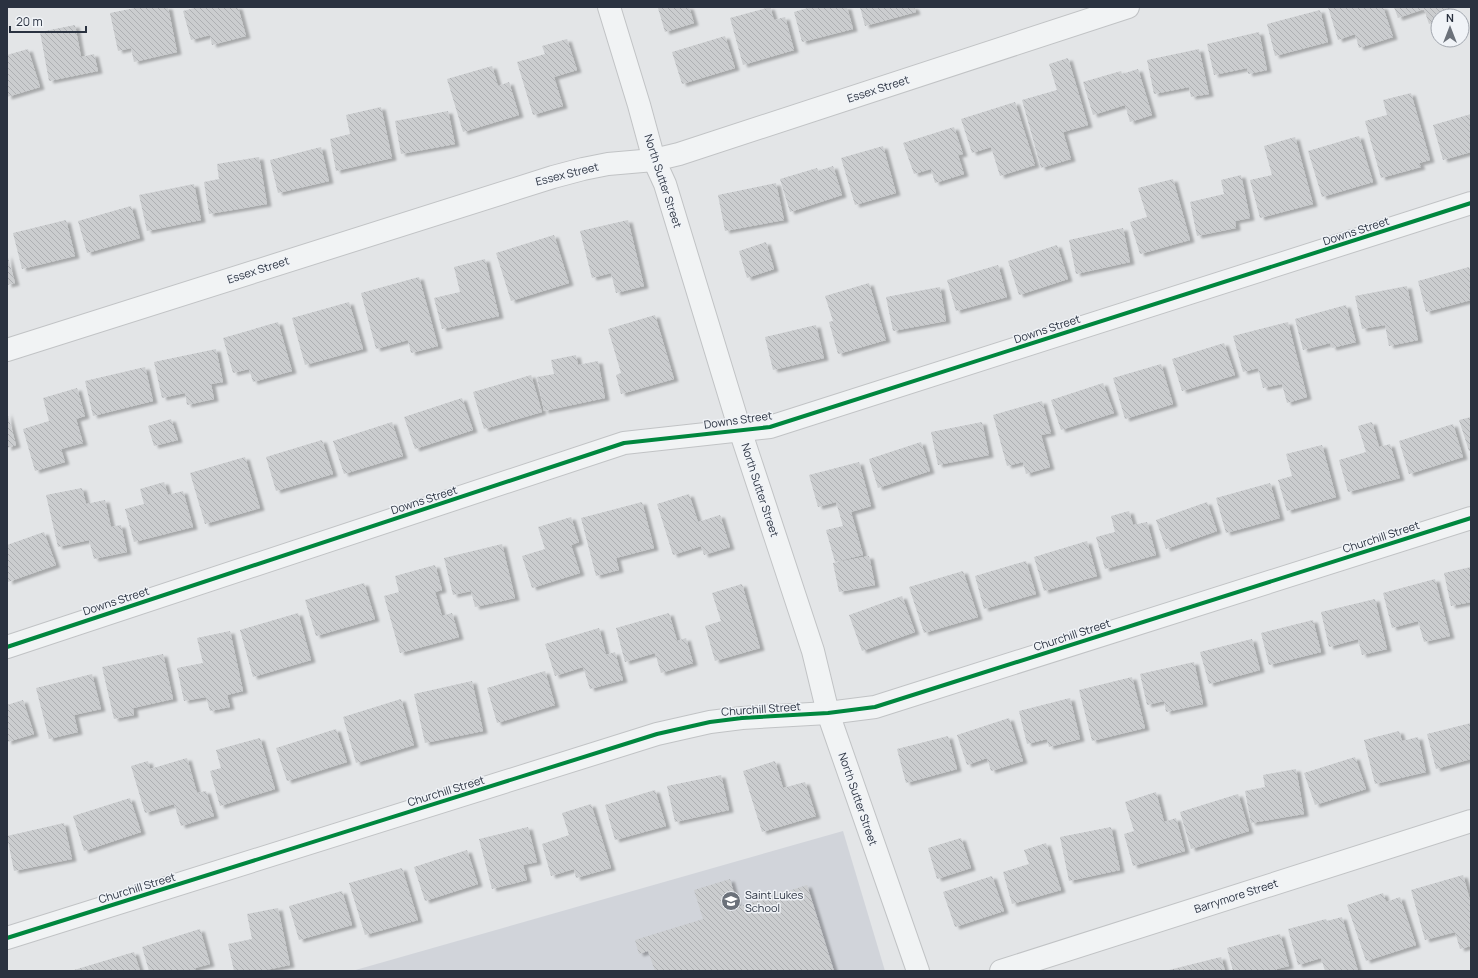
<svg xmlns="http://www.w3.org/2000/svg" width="1478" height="978" font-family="Manrope,sans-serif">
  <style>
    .built { fill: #d1d4da }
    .building { fill: url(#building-back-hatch); filter: url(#shadow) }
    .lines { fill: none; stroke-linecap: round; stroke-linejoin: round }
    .minor-casing { stroke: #c1c3c5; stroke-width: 24 }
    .minor { stroke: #f1f3f4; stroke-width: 22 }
    .cycleway-casing { stroke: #f0f3f7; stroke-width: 6 }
    .cycleway { stroke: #00873e; stroke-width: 4 }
    .labels { text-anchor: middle; stroke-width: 3; stroke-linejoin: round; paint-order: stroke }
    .street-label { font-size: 11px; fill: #2a3240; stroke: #f0f3f7 }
    .poi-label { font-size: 11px; fill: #2a3240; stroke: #f0f3f7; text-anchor: start }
  </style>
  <defs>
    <pattern id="building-back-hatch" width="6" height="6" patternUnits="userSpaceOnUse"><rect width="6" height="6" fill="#cbcdcf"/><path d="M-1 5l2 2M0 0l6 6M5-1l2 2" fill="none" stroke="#aeb0b3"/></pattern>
    <filter id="shadow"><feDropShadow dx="4.5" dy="2.5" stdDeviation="1" flood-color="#0004"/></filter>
  </defs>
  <rect width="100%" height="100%" fill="#e3e5e7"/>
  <polygon class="built" points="843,831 885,971 352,971"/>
  <g class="building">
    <polygon points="140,7 168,7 177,52 134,62 131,48 118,51 110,13"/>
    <polygon points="198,7 238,7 246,36 212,45 210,35 191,40 183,11"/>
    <polygon points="660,7 689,7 694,23 665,32 658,8"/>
    <polygon points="770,7 774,20 785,17 794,50 743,65 730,18"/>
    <polygon points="811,7 847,7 853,29 802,42 794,12"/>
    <polygon points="860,7 914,7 916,12 865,26"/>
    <polygon points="1328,7 1383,7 1393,37 1359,48 1355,34 1338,40"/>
    <polygon points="1394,7 1450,7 1453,16 1438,16 1438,21 1429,24 1424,9 1398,18"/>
    <polygon points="1320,10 1328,42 1275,56 1267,24"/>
    <polygon points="75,25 81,57 94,54 98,71 49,81 40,32"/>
    <polygon points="1259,32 1267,70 1248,74 1247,68 1214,75 1207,44"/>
    <polygon points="725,36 735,68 682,84 672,52"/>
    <polygon points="567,39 577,70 554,77 563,106 533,115 517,62 545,54 542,46"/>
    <polygon points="28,49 40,87 7,97 7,55"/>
    <polygon points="1199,49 1209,94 1191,97 1189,87 1154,94 1147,60"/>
    <polygon points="1068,58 1088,125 1063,132 1071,159 1041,168 1022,100 1057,90 1049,64"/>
    <polygon points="492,66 498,86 509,82 519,115 463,132 447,79"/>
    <polygon points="1138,69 1152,115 1130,122 1125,105 1093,115 1083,82 1121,71 1122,74"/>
    <polygon points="1411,93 1430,160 1419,163 1421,167 1381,178 1365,121 1387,115 1383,100"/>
    <polygon points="1015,102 1035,165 1000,176 991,147 972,153 961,119"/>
    <polygon points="381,107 392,158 336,171 330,139 350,134 346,115"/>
    <polygon points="448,111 455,144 401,154 395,121"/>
    <polygon points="1471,114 1471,152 1443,160 1433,125"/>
    <polygon points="954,127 963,154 958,155 964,174 935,183 931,169 914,174 903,143"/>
    <polygon points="1359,136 1373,182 1322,197 1308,151"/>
    <polygon points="1295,137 1313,204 1260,218 1250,180 1272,175 1264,146"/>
    <polygon points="883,146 896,193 855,205 841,158"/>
    <polygon points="321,147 329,181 278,193 270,160"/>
    <polygon points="259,157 267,204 209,214 204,182 219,179 217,164"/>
    <polygon points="833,166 842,195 790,212 780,179 817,168 818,171"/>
    <polygon points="1241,175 1250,218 1235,221 1236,228 1197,236 1190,202 1224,194 1221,180"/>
    <polygon points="1173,179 1190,240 1140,254 1130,222 1147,217 1138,188"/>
    <polygon points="776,183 784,220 725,231 718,195"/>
    <polygon points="194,184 201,220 147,231 139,195"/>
    <polygon points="131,206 140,238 87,253 78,221"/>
    <polygon points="66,220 75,256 22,269 13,233"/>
    <polygon points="628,220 644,286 616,293 611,273 592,278 580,231"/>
    <polygon points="1123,228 1130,262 1076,274 1069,240"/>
    <polygon points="554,235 569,283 511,301 496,253"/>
    <polygon points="766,242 774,269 747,278 739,251"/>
    <polygon points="1057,245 1068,279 1019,295 1008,261"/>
    <polygon points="7,254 15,283 7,285"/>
    <polygon points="485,259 499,316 442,329 434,298 460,292 454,267"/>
    <polygon points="998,265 1007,297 956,311 947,280"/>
    <polygon points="1469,267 1471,274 1471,300 1426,312 1418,281"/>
    <polygon points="419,277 438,346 411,353 408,340 376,349 361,293"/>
    <polygon points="869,283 886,340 838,354 829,322 833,321 825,296"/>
    <polygon points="1407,286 1418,340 1389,346 1385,325 1362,329 1355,296"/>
    <polygon points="940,287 946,321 893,331 886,297"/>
    <polygon points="349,302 363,349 305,365 292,318"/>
    <polygon points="1346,305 1356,342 1332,348 1330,343 1303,350 1295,319"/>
    <polygon points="655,315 674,379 621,394 616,375 621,373 608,329"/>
    <polygon points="278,322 292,371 253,382 249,369 233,373 223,338"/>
    <polygon points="1288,322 1307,397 1287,403 1282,384 1263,388 1258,368 1243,372 1233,336"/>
    <polygon points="816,325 824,358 773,370 765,337"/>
    <polygon points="1224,343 1235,375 1182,391 1172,359"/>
    <polygon points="216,349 223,382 211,384 214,399 187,405 185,393 162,398 154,362"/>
    <polygon points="576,355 578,365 598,361 605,398 544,411 537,377 554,374 551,360"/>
    <polygon points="1161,364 1173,404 1125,419 1113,378"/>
    <polygon points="145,367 153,401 93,416 85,381"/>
    <polygon points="531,375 542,412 484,429 473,392"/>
    <polygon points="1103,383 1114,413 1061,430 1051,400"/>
    <polygon points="77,388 85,416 76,419 83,443 61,449 65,462 35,471 23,429 49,421 43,398"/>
    <polygon points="462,398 473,430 415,449 404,417"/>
    <polygon points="1042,401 1051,433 1041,435 1050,467 1026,474 1023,462 1007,466 993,415"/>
    <polygon points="7,412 16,445 7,448"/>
    <polygon points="1471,417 1471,451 1469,451 1459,420"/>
    <polygon points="171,419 178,440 154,446 148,426"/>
    <polygon points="392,422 403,456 344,474 333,441"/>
    <polygon points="982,422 989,455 938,465 931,432"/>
    <polygon points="1372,422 1379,447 1390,444 1400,478 1348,492 1339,460 1366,452 1358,426"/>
    <polygon points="1453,424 1463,457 1409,474 1399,441"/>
    <polygon points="322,440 333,474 276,491 266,457"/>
    <polygon points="921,442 930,471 878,488 869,459"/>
    <polygon points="1322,445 1336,497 1287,511 1278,480 1292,476 1286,454"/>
    <polygon points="245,457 260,508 205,524 190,473"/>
    <polygon points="859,462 871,506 851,512 863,555 835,562 826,530 843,526 836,502 818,507 809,475"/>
    <polygon points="164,482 168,495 183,491 193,527 134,542 125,509 144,504 140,489"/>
    <polygon points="1270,483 1280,518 1226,533 1216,498"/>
    <polygon points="82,488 86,504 105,500 111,527 121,525 127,552 94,559 89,540 58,547 46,495"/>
    <polygon points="689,494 698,522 720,515 730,547 704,555 701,546 673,555 657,504"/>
    <polygon points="642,502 654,548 616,558 619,570 596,576 581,518"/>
    <polygon points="1207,502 1217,531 1166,549 1156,520"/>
    <polygon points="1129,511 1133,525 1147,522 1156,555 1105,569 1096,537 1115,532 1111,516"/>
    <polygon points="571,517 579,542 571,545 580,573 532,588 522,556 545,549 538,527"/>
    <polygon points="44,532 56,565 8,582 7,545"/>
    <polygon points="1087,541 1097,576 1044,591 1034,557"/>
    <polygon points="502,544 515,598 475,607 471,591 453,595 444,558"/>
    <polygon points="869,556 875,585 839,592 833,563"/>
    <polygon points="1026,561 1036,594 984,609 975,576"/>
    <polygon points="435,565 442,590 435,592 442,616 452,613 459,637 400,653 384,596 399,592 395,576"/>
    <polygon points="1471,567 1471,602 1451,606 1444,573"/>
    <polygon points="963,571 978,617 924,633 909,587"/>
    <polygon points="1435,579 1450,636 1424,642 1418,621 1392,628 1383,593"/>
    <polygon points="364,583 375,619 316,636 305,600"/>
    <polygon points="742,584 760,648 715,661 705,626 721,621 712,593"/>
    <polygon points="902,596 915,632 862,651 849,615"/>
    <polygon points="1375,599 1387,649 1362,655 1358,639 1329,647 1321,612"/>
    <polygon points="298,613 311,660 253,677 240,630"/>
    <polygon points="669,613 677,641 686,638 693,663 661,673 655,653 625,662 616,628"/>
    <polygon points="1313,620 1321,652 1269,665 1261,633"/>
    <polygon points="599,628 606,655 615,652 623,680 590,689 583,667 555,676 545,644"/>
    <polygon points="230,631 243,691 227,695 230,707 210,711 206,697 184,701 177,668 203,663 197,638"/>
    <polygon points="1252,639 1260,670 1209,684 1200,652"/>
    <polygon points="163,654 173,699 133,708 134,715 114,719 102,667"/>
    <polygon points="1194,662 1203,704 1166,712 1164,701 1147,705 1140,674"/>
    <polygon points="545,671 555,705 497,723 487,688"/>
    <polygon points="92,674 101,709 74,715 78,732 49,739 36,688"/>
    <polygon points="1132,677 1145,728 1092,741 1079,690"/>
    <polygon points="472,681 483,731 425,743 414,694"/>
    <polygon points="1070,698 1080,739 1049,747 1047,739 1027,744 1019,711"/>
    <polygon points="401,699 414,745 356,763 343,717"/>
    <polygon points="23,700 34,734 7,742 7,705"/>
    <polygon points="1009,718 1023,761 991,771 987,758 967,765 957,735"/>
    <polygon points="1471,723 1471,759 1436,769 1427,734"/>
    <polygon points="336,729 347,762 287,781 276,748"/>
    <polygon points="1399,731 1402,741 1418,737 1426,772 1375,784 1364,740"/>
    <polygon points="948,736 957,769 906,783 897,749"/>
    <polygon points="260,738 275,789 220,806 210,771 221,768 216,750"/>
    <polygon points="1355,757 1366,789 1315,805 1304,773"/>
    <polygon points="187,758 197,793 206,791 214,816 181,826 174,804 145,813 131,766 148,761 150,769"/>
    <polygon points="775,761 783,788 805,782 816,816 762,832 743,771"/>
    <polygon points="1296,769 1304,814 1251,823 1245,791 1265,787 1263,775"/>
    <polygon points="721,775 729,810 675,822 667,786"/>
    <polygon points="655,790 666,826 615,840 605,805"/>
    <polygon points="1156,792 1164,822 1176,818 1185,851 1133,866 1124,834 1134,831 1125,802"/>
    <polygon points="1238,794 1249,831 1191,849 1180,812"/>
    <polygon points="130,798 141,832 84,851 73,816"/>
    <polygon points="591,804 611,868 576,878 574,869 551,876 542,844 569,835 562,813"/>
    <polygon points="64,823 72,859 14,871 7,836"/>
    <polygon points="528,827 537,862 523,865 527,880 492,889 479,839"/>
    <polygon points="1111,827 1120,870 1069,881 1060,837"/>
    <polygon points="961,838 971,868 937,879 928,848"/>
    <polygon points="1046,843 1061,890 1012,904 1003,872 1029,864 1024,850"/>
    <polygon points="467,850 478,884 425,901 414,867"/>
    <polygon points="402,868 418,920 365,935 349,883"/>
    <polygon points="1463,875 1471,904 1471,946 1460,949 1455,932 1425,940 1411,890"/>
    <polygon points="992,876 1004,911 955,927 943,892"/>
    <polygon points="730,879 738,907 807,885 834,971 655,971 648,951 639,954 635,940 703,919 694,890"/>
    <polygon points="342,891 352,925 299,940 289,906"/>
    <polygon points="1383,893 1386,902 1400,897 1416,945 1366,961 1347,905"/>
    <polygon points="278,908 290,965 261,971 234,971 228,944 252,939 247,914"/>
    <polygon points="1342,917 1358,971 1325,971 1321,958 1298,965 1288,929 1326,919 1327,921"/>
    <polygon points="200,929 210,964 195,968 196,971 149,971 142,947"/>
    <polygon points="1280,934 1289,966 1277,969 1277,971 1233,971 1227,948"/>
    <polygon points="134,952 140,971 74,971 74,970"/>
    <polygon points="1221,957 1225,971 1169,971 1169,970"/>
  </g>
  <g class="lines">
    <g class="minor-casing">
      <g id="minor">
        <polyline points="609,7 639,105 654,160 665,184 740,430 813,651 828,713 918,971"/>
        <polyline points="7,350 553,177 583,169 608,164 654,160 679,154 1128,7"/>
        <polyline points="7,647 624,443 770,427 1471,203"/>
        <polyline points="7,938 657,734 710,722 742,718 828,713 875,707 1471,518"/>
        <polyline points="1001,971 1471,821"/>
      </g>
    </g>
    <use href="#minor" class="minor"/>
    <g class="cycleway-casing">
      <g id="cycleway">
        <polyline points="7,647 624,443 770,427 1471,203"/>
        <polyline points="7,938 657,734 710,722 742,718 828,713 875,707 1471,518"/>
      </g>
    </g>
    <use href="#cycleway" class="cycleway"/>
  </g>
  <defs>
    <g id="school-disc" transform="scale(1)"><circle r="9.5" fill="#6b717a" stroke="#f0f3f7"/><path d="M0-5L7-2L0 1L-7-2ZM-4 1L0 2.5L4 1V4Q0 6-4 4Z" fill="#fff"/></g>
  </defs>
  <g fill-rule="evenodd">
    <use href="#school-disc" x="731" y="901"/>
  </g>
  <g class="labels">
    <g class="street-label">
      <text transform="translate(878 89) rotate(-18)" y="4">Essex Street</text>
      <text transform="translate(567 174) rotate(-14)" y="4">Essex Street</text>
      <text transform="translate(663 181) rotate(72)" y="4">North Sutter Street</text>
      <text transform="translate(1356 231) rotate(-18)" y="4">Downs Street</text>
      <text transform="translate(258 270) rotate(-18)" y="4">Essex Street</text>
      <text transform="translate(1047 329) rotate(-18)" y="4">Downs Street</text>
      <text transform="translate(738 420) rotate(-8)" y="4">Downs Street</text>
      <text transform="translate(760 490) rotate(72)" y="4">North Sutter Street</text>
      <text transform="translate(424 500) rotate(-18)" y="4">Downs Street</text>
      <text transform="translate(1381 537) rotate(-18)" y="4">Churchill Street</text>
      <text transform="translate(116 601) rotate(-18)" y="4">Downs Street</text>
      <text transform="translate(1072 635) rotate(-18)" y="4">Churchill Street</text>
      <text transform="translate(761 709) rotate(-4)" y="4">Churchill Street</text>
      <text transform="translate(446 791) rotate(-17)" y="4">Churchill Street</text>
      <text transform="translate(858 799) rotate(71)" y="4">North Sutter Street</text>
      <text transform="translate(137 888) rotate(-17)" y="4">Churchill Street</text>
      <text transform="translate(1236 896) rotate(-18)" y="4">Barrymore Street</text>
    </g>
    <g class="poi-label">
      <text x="745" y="899">Saint Lukes<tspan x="745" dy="13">School</tspan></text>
    </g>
  </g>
  <rect width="1478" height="978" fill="none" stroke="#2a3240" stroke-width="16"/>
  <g transform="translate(1450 28)"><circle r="19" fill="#f0f3f7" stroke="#a1a6ae"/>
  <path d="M0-3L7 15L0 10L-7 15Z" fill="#6b717a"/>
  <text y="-6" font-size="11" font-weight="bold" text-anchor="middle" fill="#2a3240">N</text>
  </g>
  <path d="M10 26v6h76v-6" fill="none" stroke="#2a3240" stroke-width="2"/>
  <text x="16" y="26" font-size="12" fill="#2a3240" stroke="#f0f3f7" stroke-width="3" paint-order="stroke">20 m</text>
</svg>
